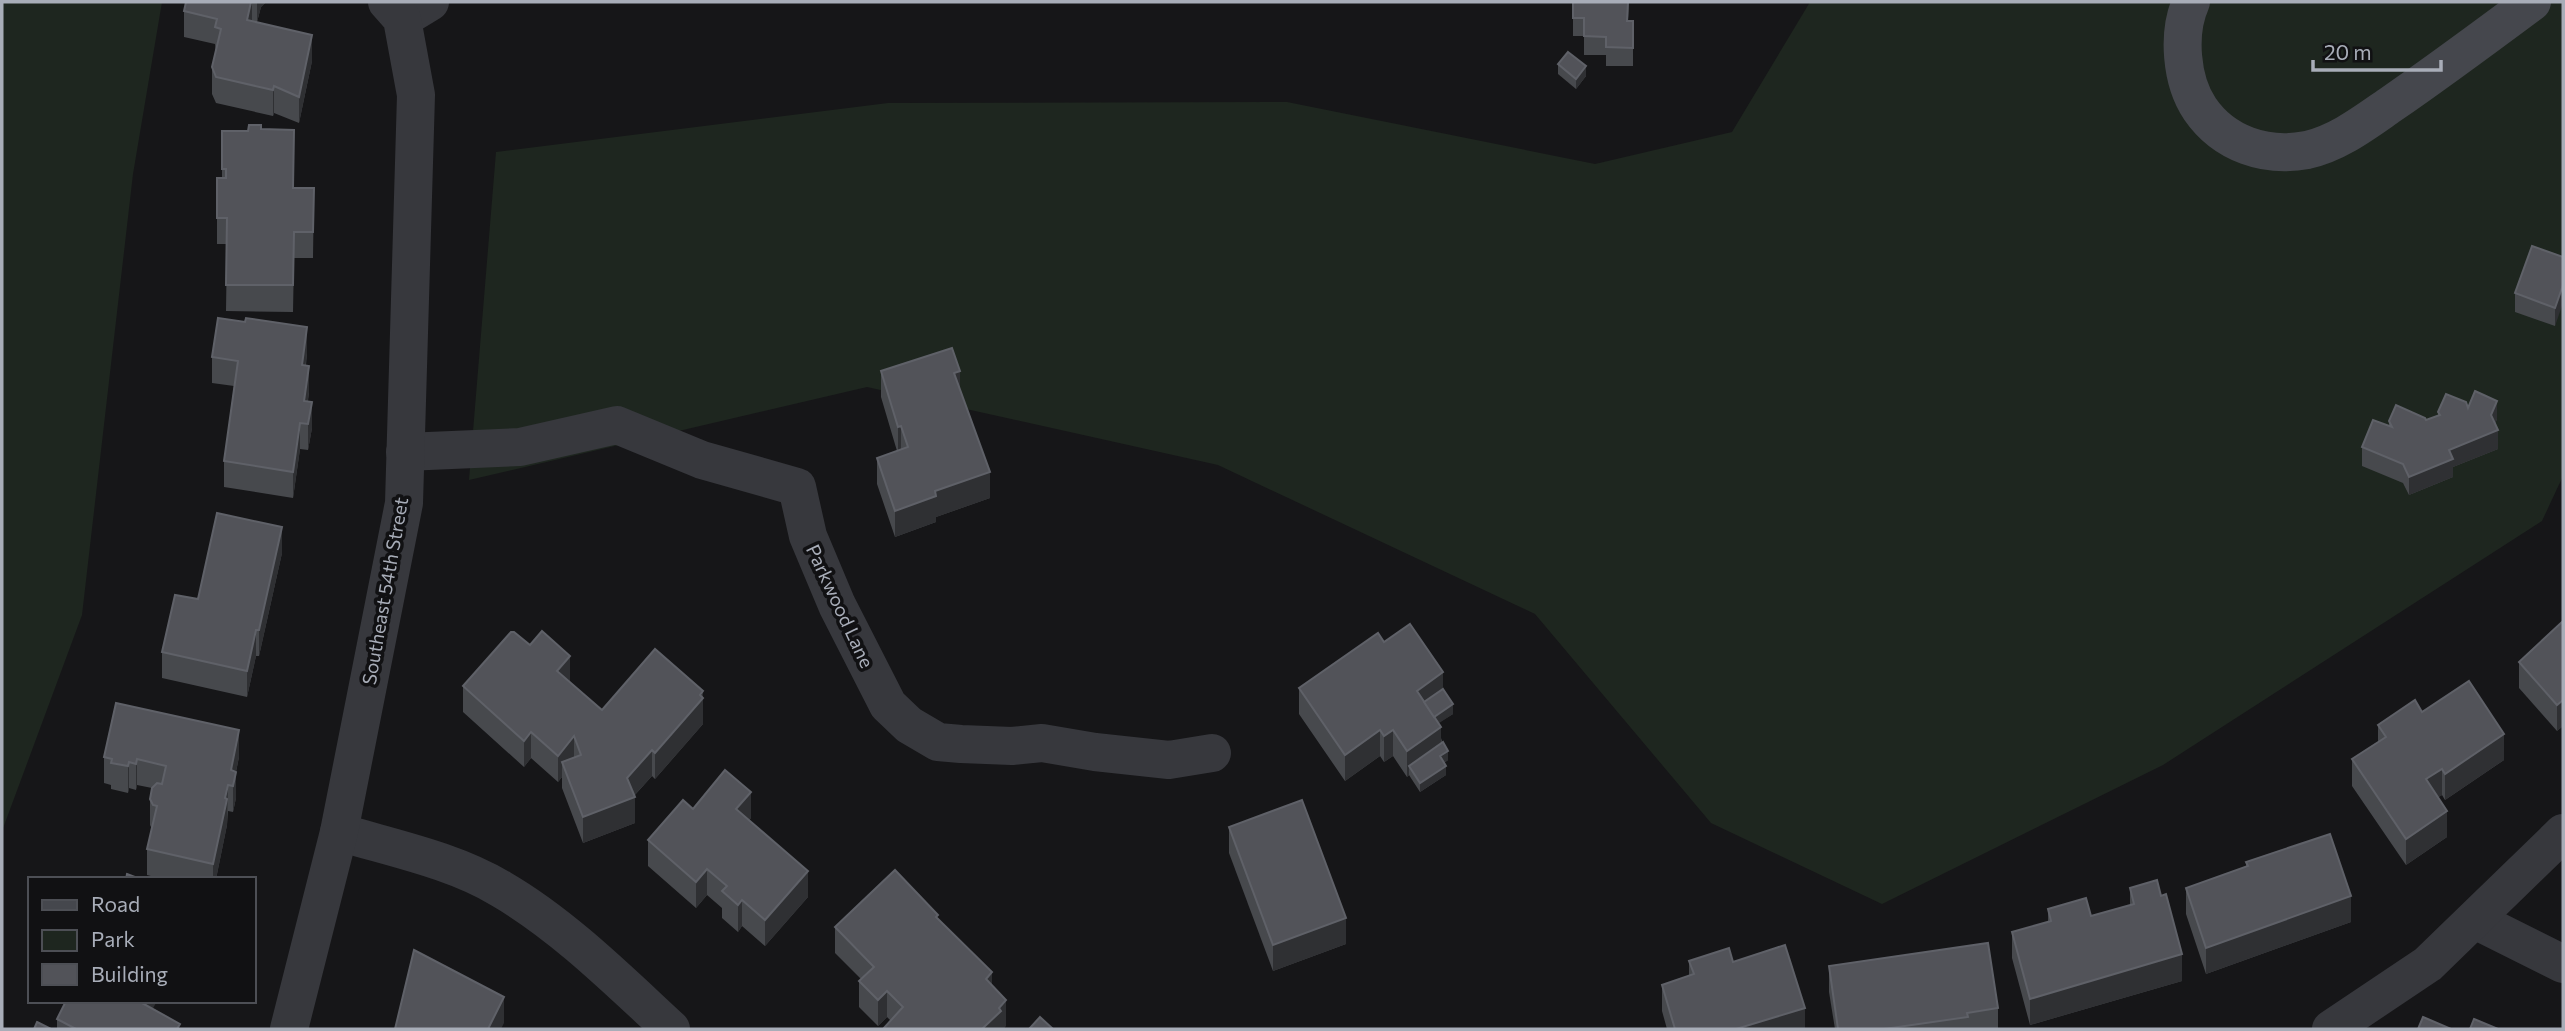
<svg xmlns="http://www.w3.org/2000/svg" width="2565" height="1031" font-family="Commissioner,sans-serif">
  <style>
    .green { fill: #1e261f }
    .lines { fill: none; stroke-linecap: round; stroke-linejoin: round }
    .street { stroke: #37383d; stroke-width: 38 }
    .secondary { stroke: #45474d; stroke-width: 38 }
    .wall { fill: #47494d }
    .shaded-wall { fill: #2f3033 }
    .building { fill: #525359; stroke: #5f6168; stroke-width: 2 }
    .labels { text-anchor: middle; stroke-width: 7; stroke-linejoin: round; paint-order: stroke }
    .street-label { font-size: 19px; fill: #a8adb8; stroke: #111113 }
  </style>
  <rect width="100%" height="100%" fill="#161618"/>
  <g class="green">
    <polygon points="2,2 162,2 133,174 82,615 2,831"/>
    <polygon points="1810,2 2563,2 2563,476 2542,521 2163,765 1882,904 1711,823 1535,614 1218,465 867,387 469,480 496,152 888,103 1287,102 1595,164 1732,132"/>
  </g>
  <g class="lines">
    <g class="street">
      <polyline points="402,19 430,2"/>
      <polyline points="405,452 520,447 617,425 702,460 797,487 808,536 837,605 888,705 909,725 938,742 961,744 1012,746 1042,743 1095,752 1169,760 1212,753"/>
      <path d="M339,832C392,848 453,860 501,889C563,925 619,981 671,1029"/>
      <polyline points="2475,920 2563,964"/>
      <polyline points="289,1029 339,832 404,503 416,95 402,19 387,2"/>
      <polyline points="2331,1029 2428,964 2563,833"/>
    </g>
    <path class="secondary" d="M2191,2C2177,33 2181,81 2200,109C2224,144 2266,158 2307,150C2338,143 2364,123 2390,105C2438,72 2485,37 2532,2"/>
  </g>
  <g class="wall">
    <polygon points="186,2 266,2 261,7 257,22 312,61 299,123 274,113 273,116 216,103 212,94 212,67 216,53 215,44 184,37 184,11"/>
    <polygon points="1573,2 1629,2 1628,21 1633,21 1633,66 1606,66 1606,55 1584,55 1584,36 1573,36"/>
    <polygon points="1558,64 1586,76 1576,89 1558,74"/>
    <polygon points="261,129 293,188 314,188 313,258 294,258 293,312 226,311 227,244 217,244 217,178 222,178 222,131 248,131"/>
    <polygon points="2563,257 2555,326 2515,312 2515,293"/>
    <polygon points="307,353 306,365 309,392 308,401 312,428 308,450 300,449 293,498 224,487 224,461 234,386 212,383 212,357"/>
    <polygon points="881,371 960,389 990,498 936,517 936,522 895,537 877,484 877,458 897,451 881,397"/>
    <polygon points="2468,408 2497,419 2495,424 2498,449 2453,467 2453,477 2409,495 2403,483 2362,466 2362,447 2389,426 2389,421 2426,420 2438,415 2438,412"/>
    <polygon points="282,553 259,656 256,656 247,697 162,678 162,652 198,599"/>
    <polygon points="2563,621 2563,726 2557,731 2519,688 2519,662"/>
    <polygon points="1384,642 1443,690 1453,714 1438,723 1441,738 1448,760 1444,763 1446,775 1420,792 1409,775 1407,777 1393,756 1384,762 1380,756 1345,781 1299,714 1299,688"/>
    <polygon points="570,682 602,710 703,691 703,724 655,779 652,776 634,796 635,823 583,843 562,788 562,777 558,782 531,758 524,767 463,712 463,686"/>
    <polygon points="2422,712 2504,760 2445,800 2442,795 2438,797 2447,837 2406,865 2352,786 2352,759 2378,743 2378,725"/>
    <polygon points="104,757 239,757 236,772 236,798 233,812 228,811 227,825 216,879 162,879 147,875 147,849 152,829 150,825 150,799 152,788 137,785 136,790 129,788 128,793 111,789 111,785 104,783"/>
    <polygon points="693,809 751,818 749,820 808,897 765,946 742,926 738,932 722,918 722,908 707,895 696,908 648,866 648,840"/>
    <polygon points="1229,827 1346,944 1273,971 1229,853"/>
    <polygon points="2246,862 2351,922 2206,974 2186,914 2186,888 2246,867"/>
    <polygon points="2130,888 2182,981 2030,1025 2012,958 2012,932 2048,922 2048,909 2091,916 2130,905"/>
    <polygon points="938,919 992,986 1006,1026 891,1021 887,1017 878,1026 859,1007 859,981 861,979 835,953 835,927"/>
    <polygon points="1689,961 1733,962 1805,1029 1667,1029 1662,1011 1662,985 1689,976"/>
    <polygon points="1829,966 1998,1008 1998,1029 1835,1029 1829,992"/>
    <polygon points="153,1009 180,1029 57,1029 57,1019"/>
  </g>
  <g class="shaded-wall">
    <polygon points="251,2 252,2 252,22 247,20"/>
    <polygon points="257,2 266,2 261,7 257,22"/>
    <polygon points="1628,2 1629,2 1627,39 1627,21"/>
    <polygon points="312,35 312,61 299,123 299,97"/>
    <polygon points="1586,66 1586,76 1576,89 1576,79"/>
    <polygon points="274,86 274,113 273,116 273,90"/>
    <polygon points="2563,285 2563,303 2555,326 2555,308"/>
    <polygon points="307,327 307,353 302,391 302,365"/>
    <polygon points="309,366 309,392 304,423 304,401"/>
    <polygon points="960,371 960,397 954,373"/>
    <polygon points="2497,401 2497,419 2491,433 2498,430 2498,449 2453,467 2453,477 2409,495 2409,477 2449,450 2491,415"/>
    <polygon points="312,402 312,428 308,450 308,424"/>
    <polygon points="300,423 300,449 293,498 293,472"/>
    <polygon points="901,426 901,452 898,453 898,427"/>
    <polygon points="990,472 990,498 936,517 936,522 895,537 895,511 935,491"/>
    <polygon points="282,527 282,553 259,656 259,630"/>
    <polygon points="256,630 256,656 247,697 247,671"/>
    <polygon points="570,656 570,682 557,671"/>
    <polygon points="1443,672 1443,698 1421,714 1417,691"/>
    <polygon points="703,691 703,724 655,779 655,753"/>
    <polygon points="2563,700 2563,726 2557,731 2557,705"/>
    <polygon points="1453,704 1453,714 1430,729 1430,719"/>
    <polygon points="1441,727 1441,742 1442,741 1442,751 1409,766 1409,775 1407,777 1407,751"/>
    <polygon points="239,730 239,757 233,786 231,770"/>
    <polygon points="1380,730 1380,756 1345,781 1345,755"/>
    <polygon points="1393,730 1393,756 1384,762 1384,736"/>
    <polygon points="531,732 531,758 524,767 524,741"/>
    <polygon points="2504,734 2504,760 2445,800 2445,774"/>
    <polygon points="574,736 574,762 562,762 562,777 558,782 558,756"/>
    <polygon points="652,750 652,776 632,798 635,797 635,823 583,843 583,817 627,778"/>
    <polygon points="1448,751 1448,760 1440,766 1440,756"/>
    <polygon points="137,759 137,785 136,790 136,764"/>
    <polygon points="129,762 129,788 128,793 128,766"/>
    <polygon points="1446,766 1446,775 1420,792 1420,783"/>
    <polygon points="2442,769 2442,795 2426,806 2426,779"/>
    <polygon points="236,772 236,798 233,812 233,786"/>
    <polygon points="228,785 227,825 216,879 213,879 213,864"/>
    <polygon points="751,792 751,818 736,835 736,809"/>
    <polygon points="2447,811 2447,837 2406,865 2406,839"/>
    <polygon points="707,869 707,895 696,908 696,882"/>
    <polygon points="808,871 808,897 765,946 765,920"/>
    <polygon points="2351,896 2351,922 2206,974 2206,948"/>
    <polygon points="742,900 742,926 738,932 738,905"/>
    <polygon points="1346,918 1346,944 1273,971 1273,945"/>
    <polygon points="2182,954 2182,981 2030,1025 2030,999"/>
    <polygon points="992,972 992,998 986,979"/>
    <polygon points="887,991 887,1017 878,1026 878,1000"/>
    <polygon points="504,997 504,1023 501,1029 488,1029"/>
    <polygon points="1006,1000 1006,1026 1004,1029 982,1029"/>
    <polygon points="143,1001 157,1001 142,1029 142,1003"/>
    <polygon points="1805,1008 1805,1029 1736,1029"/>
  </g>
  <g class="building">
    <polygon points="186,2 251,2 247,20 312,35 299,97 274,86 273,90 216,77 212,67 221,29 215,27 217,19 184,11"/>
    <polygon points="1573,2 1628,2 1627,21 1633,21 1633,48 1606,47 1606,37 1584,36 1584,18 1573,18"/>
    <polygon points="1568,52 1586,66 1576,79 1558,64"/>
    <polygon points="249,125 261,125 261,129 294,130 293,188 314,188 313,232 294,232 293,285 226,285 227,218 217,218 217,178 226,178 226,169 222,169 222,131 248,131"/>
    <polygon points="2532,246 2563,257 2563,285 2555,308 2515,293"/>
    <polygon points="218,318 245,322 246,318 307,327 302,365 309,366 304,401 312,402 308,424 300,423 293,472 224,461 238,361 212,357"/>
    <polygon points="952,348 960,371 954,373 990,472 935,491 936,496 895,511 877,458 908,447 901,426 898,427 881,371"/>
    <polygon points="2475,391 2497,401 2491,415 2498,430 2449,450 2453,459 2409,477 2403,464 2362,447 2373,420 2392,427 2389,421 2396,405 2425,418 2426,420 2440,415 2438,412 2446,394 2466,402 2468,408"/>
    <polygon points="217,513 282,527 259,630 256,630 247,671 162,652 175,595 198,599"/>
    <polygon points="2563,621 2563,700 2557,705 2519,662"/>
    <polygon points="1410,624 1443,672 1417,691 1441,727 1407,751 1393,730 1384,736 1380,730 1345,755 1299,688 1378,633 1384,642"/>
    <polygon points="542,631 570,656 557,671 602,710 655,649 703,691 700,695 703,698 655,753 652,750 627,778 635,797 583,817 562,762 581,755 574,736 558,756 531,732 524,741 463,686 511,632 514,632 530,645"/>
    <polygon points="2469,681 2504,734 2445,774 2442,769 2426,779 2447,811 2406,839 2352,759 2386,737 2378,725 2415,700 2422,712"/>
    <polygon points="1443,689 1453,704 1434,717 1424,702"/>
    <polygon points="116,703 239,730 231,770 236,772 233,786 228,785 225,798 227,799 213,864 147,849 157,806 153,805 150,799 152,788 157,783 162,784 166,766 137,759 136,764 129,762 128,766 111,763 112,759 104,757"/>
    <polygon points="1443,742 1448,751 1440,756 1446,766 1420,783 1409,766"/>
    <polygon points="725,770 751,792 736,809 808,871 765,920 742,900 738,905 722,891 727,886 707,869 696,882 648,840 683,800 693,809"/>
    <polygon points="1302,800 1346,918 1273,945 1229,827"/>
    <polygon points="2330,834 2351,896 2206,948 2186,888 2248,866 2246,862"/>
    <polygon points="895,870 938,915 936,917 992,972 986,979 1006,1000 999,1008 1001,1011 982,1029 883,1029 903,1007 887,991 878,1000 859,981 874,967 835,927"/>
    <polygon points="127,874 140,879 126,879"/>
    <polygon points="2157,880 2161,896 2166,894 2182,954 2030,999 2012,932 2051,921 2048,909 2086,898 2091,916 2134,904 2130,888"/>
    <polygon points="1988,943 1998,1008 1967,1013 1968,1017 1884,1029 1838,1029 1829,966"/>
    <polygon points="1785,945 1805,1008 1736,1029 1675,1029 1662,985 1694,974 1689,961 1729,948 1733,962"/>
    <polygon points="414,950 504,997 488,1029 395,1029"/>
    <polygon points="66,1001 143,1001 142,1003 180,1024 177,1029 76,1029 57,1019"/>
    <polygon points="1040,1017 1053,1029 1029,1029"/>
    <polygon points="2423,1017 2451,1029 2418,1029"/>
    <polygon points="2474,1019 2498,1029 2470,1029"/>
    <polygon points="37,1022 51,1029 34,1029"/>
  </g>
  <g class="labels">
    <g class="street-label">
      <text transform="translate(385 591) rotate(-80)" y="7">Southeast 54th Street</text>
      <text transform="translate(840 606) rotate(65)" y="7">Parkwood Lane</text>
    </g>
  </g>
  <rect width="2565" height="1031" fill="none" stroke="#a8adb8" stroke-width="7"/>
  <rect x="28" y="877" width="228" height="126" fill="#111113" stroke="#4d4f55" stroke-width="2"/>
  <rect x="42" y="900" width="35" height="10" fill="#45474d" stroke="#4d4f55" stroke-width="2"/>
  <text x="91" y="912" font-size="21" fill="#a8adb8">Road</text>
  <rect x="42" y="930" width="35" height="21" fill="#1e261f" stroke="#4d4f55" stroke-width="2"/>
  <text x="91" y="947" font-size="21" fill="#a8adb8">Park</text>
  <rect x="42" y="964" width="35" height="21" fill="#525359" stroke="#4d4f55" stroke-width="2"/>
  <text x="91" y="982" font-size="21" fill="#a8adb8">Building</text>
  <path d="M2313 60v10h128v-10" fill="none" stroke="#a8adb8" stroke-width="3.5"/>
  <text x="2324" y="60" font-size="21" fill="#a8adb8" stroke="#111113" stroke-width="5" paint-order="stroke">20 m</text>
</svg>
